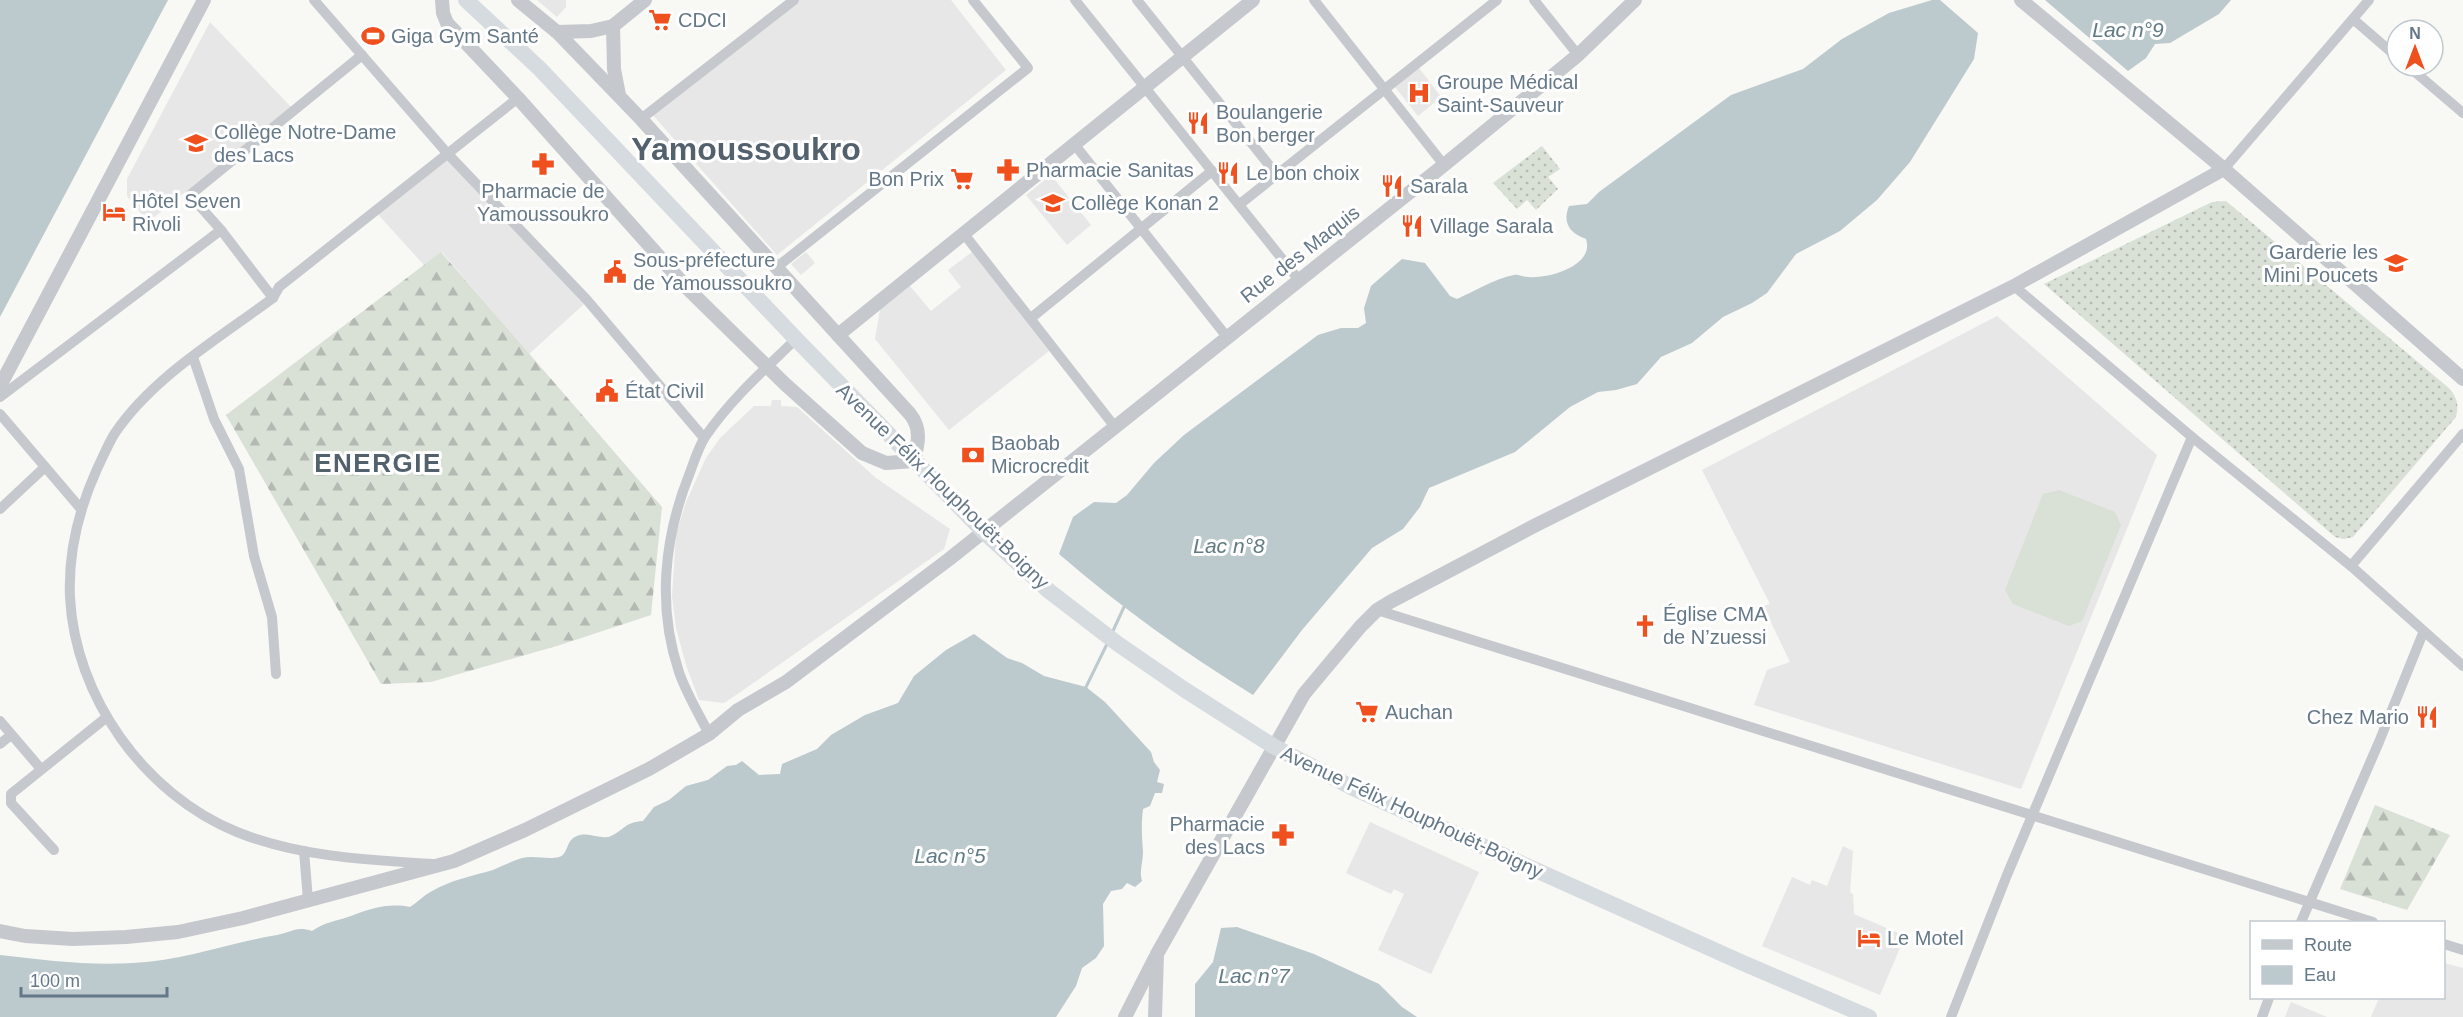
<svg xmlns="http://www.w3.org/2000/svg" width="2463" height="1017" font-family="Arial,sans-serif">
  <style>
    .built { fill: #e6e7e6 }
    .grass { fill: url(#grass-dots) }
    .forest { fill: url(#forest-firs) }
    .pitch { fill: #d9e0d6 }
    .water { fill: #bcc9cd }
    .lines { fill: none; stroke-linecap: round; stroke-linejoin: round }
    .stream { stroke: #bcc9cd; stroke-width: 3 }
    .minor { stroke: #c5c9cd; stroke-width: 10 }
    .tertiary { stroke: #c5c9cd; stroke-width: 14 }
    .trunk { stroke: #d6dbdf; stroke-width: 16 }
    .labels { text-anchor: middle; stroke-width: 6; stroke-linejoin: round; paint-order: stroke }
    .poi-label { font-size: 20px; fill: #657888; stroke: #fff; text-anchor: start }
    .street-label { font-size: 20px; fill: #657888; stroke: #fff }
    .water-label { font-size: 21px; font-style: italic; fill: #617a83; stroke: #fff }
    .district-label { font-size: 26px; font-weight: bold; letter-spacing: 1.5px; fill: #53616d; stroke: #fff }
    .town-label { font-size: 32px; font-weight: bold; fill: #53616d; stroke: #fff }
  </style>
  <defs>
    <pattern id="grass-dots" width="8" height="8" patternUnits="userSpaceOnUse" patternTransform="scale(1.5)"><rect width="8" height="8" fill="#d9e0d6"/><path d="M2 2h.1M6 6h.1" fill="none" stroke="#b4bab3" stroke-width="1.8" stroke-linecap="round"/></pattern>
    <pattern id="forest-firs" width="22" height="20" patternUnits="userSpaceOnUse" patternTransform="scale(1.5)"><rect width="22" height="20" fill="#d9e0d6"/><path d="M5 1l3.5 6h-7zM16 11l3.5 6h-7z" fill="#b4bab3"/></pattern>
  </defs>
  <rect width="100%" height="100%" fill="#f8f8f5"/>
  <g class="built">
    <polygon points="537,0 566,0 566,7 557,17"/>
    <polygon points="797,0 951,0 1006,70 777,255 651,113"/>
    <polygon points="210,22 291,107 148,222 127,196 127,179"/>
    <polygon points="1419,68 1441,97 1418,116 1395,87"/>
    <polygon points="447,153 584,304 529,354 442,252 424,265 374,210"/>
    <polygon points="1051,175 1091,225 1067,245 1026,195"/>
    <polygon points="806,252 815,263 801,275 791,264"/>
    <polygon points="972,252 1049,351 949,430 875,339 880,310 910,286 931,311 961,287 948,270"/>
    <polygon points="1997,316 2157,455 2021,789 1754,705 1767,670 1790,662 1763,606 1770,604 1702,470"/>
    <polygon points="772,400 781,400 781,406 797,407 876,478 950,529 944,549 739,693 724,703 699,700 686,665 676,628 672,596 676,534 686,502 706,458 720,438 754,406 771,406"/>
    <polygon points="1370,822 1479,872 1431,974 1378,950 1404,894 1394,889 1391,894 1346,873"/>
    <polygon points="1843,846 1853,851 1850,892 1853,894 1854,914 1905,936 1880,995 1762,946 1792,877 1810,885 1812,880 1827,886"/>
    <polygon points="2444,963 2463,968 2463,1017 2371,1017 2379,998 2444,998"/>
    <polygon points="2291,1002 2327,1017 2285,1017"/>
  </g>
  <g class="grass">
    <polygon points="1542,146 1560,169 1548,177 1558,189 1536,210 1527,200 1517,209 1493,183"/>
    <path d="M2226,201L2450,389C2457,399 2459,404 2456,417L2353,537L2344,539L2335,537L2044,284L2212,202Z"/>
  </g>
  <g class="forest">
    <polygon points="441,252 662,507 651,615 560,645 431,682 381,684 226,415"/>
    <polygon points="2375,805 2450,835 2407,910 2340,889"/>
  </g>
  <polygon class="pitch" points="2059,490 2115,512 2121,525 2082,621 2069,626 2013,604 2005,590 2043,494"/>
  <g class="water">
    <polygon points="0,0 168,0 0,317"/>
    <path d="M1932,0H1940L1978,33L1974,59L1910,162L1877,200L1840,231L1796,254L1767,293L1752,303L1723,317L1692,343L1661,357L1637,384L1616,390L1598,392L1570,407L1515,452L1429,488L1420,507L1403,529L1372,548L1302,630L1253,695C1185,653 1120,607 1059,554L1073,517L1094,502L1116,503L1127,495L1154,463L1184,435L1318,335L1341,328H1358L1366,323L1364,308L1371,286L1402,259L1425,263L1450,296L1457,299C1475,291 1494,279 1514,275C1519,274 1522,277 1528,277C1548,279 1595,266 1586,239C1570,233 1562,223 1569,206L1587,204L1599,192L1731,95L1803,69L1842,39L1889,13Z"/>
    <polygon points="2045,0 2231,0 2219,14 2170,43 2155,44 2146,58 2128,71"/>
    <path d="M974,634L1007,658L1022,663L1044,676L1086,687L1105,702L1151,752L1154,762L1160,770L1157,782L1164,784L1162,793H1155L1150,806L1143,809C1141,825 1142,837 1143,852C1143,863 1139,870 1142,881L1135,887L1127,883L1122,889L1111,891L1103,904L1104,946L1096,958L1082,968L1076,986L1056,1017H0V955C44,960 89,966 133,963C182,961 229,943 277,935C293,932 296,926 312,931C325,922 337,921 351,916C372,908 388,903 410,907C418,902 424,895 432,891C451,880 472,876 493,870C502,866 512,861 522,858C534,855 548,860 559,857C568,855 566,841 575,837C588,830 600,841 611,836C624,830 625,822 643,821L654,807L669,800L686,786L708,780L727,766L736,765L742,761L759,775L780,774L782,764L817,749L831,735L865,715L898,703L914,676L946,650Z"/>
    <polygon points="1237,927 1314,954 1379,984 1402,1007 1417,1017 1195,1017 1195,984 1213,962 1221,928"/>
  </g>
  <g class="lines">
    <g class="stream">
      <polyline points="1112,633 1124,607"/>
      <polyline points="1086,687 1108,642"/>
    </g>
    <g class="minor">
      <polyline points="314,0 447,153 587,300 704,438"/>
      <polyline points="1075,0 1299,280"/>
      <polyline points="1137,0 1277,175"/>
      <polyline points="1314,0 1444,165"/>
      <polyline points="1534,0 1578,55"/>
      <polyline points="2353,19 2397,57"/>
      <polyline points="2408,66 2463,113"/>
      <polyline points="641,119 794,0"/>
      <polyline points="1075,145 1227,337"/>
      <polyline points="2224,169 2369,0"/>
      <polyline points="1240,204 1497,0"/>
      <polyline points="964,234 1115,427"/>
      <polyline points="777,267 1028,68 973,0"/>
      <polyline points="2014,286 2192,437 2351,566 2463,666"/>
      <polyline points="273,298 221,230 190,195 362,55"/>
      <polyline points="1031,318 1212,171"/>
      <polyline points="193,357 214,419 239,469 254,556 272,617 276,674"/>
      <polyline points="0,397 221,230"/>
      <polyline points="0,414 81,509"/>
      <polyline points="0,509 45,467"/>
      <polyline points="2351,566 2463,434"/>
      <polyline points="1377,610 2373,922"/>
      <polyline points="0,721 41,769"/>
      <path d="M709,734C699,714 686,693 679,672C657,607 664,538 689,475C694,462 698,448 705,437C730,400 764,370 796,339"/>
      <polyline points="0,744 11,735"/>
      <polyline points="54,850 11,803 11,794 107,717"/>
      <polyline points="304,851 308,900"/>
      <path d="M433,864C368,860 299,857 237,832C144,794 75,697 70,597C68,552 79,509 97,469C103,457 108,444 115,433C153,377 219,338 273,298L279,287L518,98"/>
      <polyline points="2301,922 2379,742 2423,633"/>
      <polyline points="2444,944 2463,950"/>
      <polyline points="1951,1017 2007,875 2192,437"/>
      <polyline points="2262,1017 2269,998"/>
    </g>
    <g class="tertiary">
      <path d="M442,0L443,13L447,23L518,98L688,289L785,384L862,453L886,463L914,461C918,444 922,429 910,414L641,119L557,32L518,0"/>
      <polyline points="2021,0 2224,169 2463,379"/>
      <polyline points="613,26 614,69 619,95"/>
      <polyline points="557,32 591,31 613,26 645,0"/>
      <polyline points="838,335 1253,0"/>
      <polyline points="0,386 204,0"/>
      <polyline points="0,931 25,936 73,939 126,937 178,932 243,918 454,861 525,830 649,769 709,734 738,710 786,682 948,560 1444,165 1578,55 1635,0"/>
      <polyline points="1125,1017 1155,958"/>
      <polyline points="1155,1017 1157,954 1304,694 1360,627 1377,610 1390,602 1534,526 2014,286 2224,169"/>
    </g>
    <polyline class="trunk" points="466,0 540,69 796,339 983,531 1049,591 1118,644 1185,690 1273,746 1353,788 1743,963 1869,1017"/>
  </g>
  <defs>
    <g id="supermarket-bare" transform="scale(1.8)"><path d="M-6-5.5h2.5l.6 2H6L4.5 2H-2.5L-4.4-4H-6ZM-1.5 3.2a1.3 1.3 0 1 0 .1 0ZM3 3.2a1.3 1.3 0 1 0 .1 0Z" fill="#ef501e" stroke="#fff" stroke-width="2.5" paint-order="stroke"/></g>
    <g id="stadium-bare" transform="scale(1.8)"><path d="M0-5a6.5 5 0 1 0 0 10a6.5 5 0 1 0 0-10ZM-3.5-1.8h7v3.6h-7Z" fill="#ef501e" stroke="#fff" stroke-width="2.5" paint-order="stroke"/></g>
    <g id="hospital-bare" transform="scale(1.8)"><path d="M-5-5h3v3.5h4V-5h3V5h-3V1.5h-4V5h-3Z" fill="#ef501e" stroke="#fff" stroke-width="2.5" paint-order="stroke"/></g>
    <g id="restaurant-bare" transform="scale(1.8)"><path d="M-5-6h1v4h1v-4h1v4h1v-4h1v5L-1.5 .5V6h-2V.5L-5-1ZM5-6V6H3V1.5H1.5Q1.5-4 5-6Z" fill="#ef501e" stroke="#fff" stroke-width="2.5" paint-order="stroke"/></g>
    <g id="school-bare" transform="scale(1.8)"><path d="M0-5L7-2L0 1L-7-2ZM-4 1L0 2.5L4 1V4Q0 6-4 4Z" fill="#ef501e" stroke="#fff" stroke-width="2.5" paint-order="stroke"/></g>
    <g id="pharmacy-bare" transform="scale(1.8)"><path d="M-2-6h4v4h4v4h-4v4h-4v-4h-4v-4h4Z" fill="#ef501e" stroke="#fff" stroke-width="2.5" paint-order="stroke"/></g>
    <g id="hotel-bare" transform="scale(1.8)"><path d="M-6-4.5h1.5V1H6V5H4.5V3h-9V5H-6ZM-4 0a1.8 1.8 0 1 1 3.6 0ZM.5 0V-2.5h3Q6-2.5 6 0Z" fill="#ef501e" stroke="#fff" stroke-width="2.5" paint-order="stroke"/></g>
    <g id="civic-bare" transform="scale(1.8)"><path d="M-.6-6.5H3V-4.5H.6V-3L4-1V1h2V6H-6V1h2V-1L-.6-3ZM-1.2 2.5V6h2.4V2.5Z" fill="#ef501e" stroke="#fff" stroke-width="2.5" paint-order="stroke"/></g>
    <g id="bank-bare" transform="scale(1.8)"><path d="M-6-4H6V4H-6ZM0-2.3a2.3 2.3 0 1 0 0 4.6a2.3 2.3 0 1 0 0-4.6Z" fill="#ef501e" stroke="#fff" stroke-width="2.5" paint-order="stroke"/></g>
    <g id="church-bare" transform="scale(1.8)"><path d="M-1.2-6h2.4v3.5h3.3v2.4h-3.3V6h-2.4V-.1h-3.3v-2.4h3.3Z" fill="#ef501e" stroke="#fff" stroke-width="2.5" paint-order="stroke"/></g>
  </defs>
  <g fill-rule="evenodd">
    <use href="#supermarket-bare" x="660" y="20"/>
    <use href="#stadium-bare" x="373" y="36"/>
    <use href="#hospital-bare" x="1419" y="93"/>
    <use href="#restaurant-bare" x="1198" y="123"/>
    <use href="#school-bare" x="196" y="143"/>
    <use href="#pharmacy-bare" x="543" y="164"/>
    <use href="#pharmacy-bare" x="1008" y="170"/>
    <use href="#restaurant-bare" x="1228" y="173"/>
    <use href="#supermarket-bare" x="962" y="179"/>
    <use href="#restaurant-bare" x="1392" y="186"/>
    <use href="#school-bare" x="1053" y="203"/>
    <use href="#hotel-bare" x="114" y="212"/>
    <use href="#restaurant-bare" x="1412" y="226"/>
    <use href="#school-bare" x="2396" y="263"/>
    <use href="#civic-bare" x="615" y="272"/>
    <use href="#civic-bare" x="607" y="391"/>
    <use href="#bank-bare" x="973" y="455"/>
    <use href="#church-bare" x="1645" y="626"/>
    <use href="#supermarket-bare" x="1367" y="712"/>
    <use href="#restaurant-bare" x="2427" y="717"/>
    <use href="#pharmacy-bare" x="1283" y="835"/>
    <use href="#hotel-bare" x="1869" y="938"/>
  </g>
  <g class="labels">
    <g class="poi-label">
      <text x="678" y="27">CDCI</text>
      <text x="391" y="43">Giga Gym Santé</text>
      <text x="1437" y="89">Groupe Médical<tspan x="1437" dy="23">Saint-Sauveur</tspan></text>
      <text x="1216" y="119">Boulangerie<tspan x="1216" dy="23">Bon berger</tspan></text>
      <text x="214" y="139">Collège Notre-Dame<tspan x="214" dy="23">des Lacs</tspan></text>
      <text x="1026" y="177">Pharmacie Sanitas</text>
      <text x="1246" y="180">Le bon choix</text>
      <text x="944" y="186" text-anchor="end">Bon Prix</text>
      <text x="1410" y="193">Sarala</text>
      <text x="543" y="198" text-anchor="middle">Pharmacie de<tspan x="543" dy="23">Yamoussoukro</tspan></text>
      <text x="132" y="208">Hôtel Seven<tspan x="132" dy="23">Rivoli</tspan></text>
      <text x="1071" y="210">Collège Konan 2</text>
      <text x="1430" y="233">Village Sarala</text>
      <text x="2378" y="259" text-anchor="end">Garderie les<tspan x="2378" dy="23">Mini Poucets</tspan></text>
      <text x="633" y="267">Sous-préfecture<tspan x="633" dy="23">de Yamoussoukro</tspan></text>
      <text x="625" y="398">État Civil</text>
      <text x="991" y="450">Baobab<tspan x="991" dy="23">Microcredit</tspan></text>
      <text x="1663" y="621">Église CMA<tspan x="1663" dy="23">de N’zuessi</tspan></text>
      <text x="1385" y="719">Auchan</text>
      <text x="2409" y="724" text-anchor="end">Chez Mario</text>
      <text x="1265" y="831" text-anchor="end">Pharmacie<tspan x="1265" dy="23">des Lacs</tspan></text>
      <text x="1887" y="945">Le Motel</text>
    </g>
    <g class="street-label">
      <text transform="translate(1300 254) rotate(-38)" y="7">Rue des Maquis</text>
      <text transform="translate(943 486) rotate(44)" y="7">Avenue Félix Houphouët-Boigny</text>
      <text transform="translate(1412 812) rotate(25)" y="7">Avenue Félix Houphouët-Boigny</text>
    </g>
    <g class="water-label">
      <text x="2128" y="37">Lac n°9</text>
      <text x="1229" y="553">Lac n°8</text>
      <text x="950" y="863">Lac n°5</text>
      <text x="1254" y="983">Lac n°7</text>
    </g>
    <g class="district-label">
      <text x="378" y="472">ENERGIE</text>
    </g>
    <g class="town-label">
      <text x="746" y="160">Yamoussoukro</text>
    </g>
  </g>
  <rect x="2250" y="921" width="195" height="78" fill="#ffffff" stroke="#c1c9cf" stroke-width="1.5"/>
  <rect x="2262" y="940" width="30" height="9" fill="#c5c9cd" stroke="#c1c9cf" stroke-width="1.5"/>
  <text x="2304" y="951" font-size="18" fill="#657888">Route</text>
  <rect x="2262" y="966" width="30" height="18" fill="#bcc9cd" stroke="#c1c9cf" stroke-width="1.5"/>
  <text x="2304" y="981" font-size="18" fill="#657888">Eau</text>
  <g transform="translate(2415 48)"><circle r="28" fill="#ffffff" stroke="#c1c9cf" stroke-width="1.5"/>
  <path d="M0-4.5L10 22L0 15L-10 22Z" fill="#ef501e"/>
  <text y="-9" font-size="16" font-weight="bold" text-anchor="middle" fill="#657888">N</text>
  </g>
  <path d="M21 987v9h146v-9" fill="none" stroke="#657888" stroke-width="3"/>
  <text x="30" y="987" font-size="18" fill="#657888" stroke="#ffffff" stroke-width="4.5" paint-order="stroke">100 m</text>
</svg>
